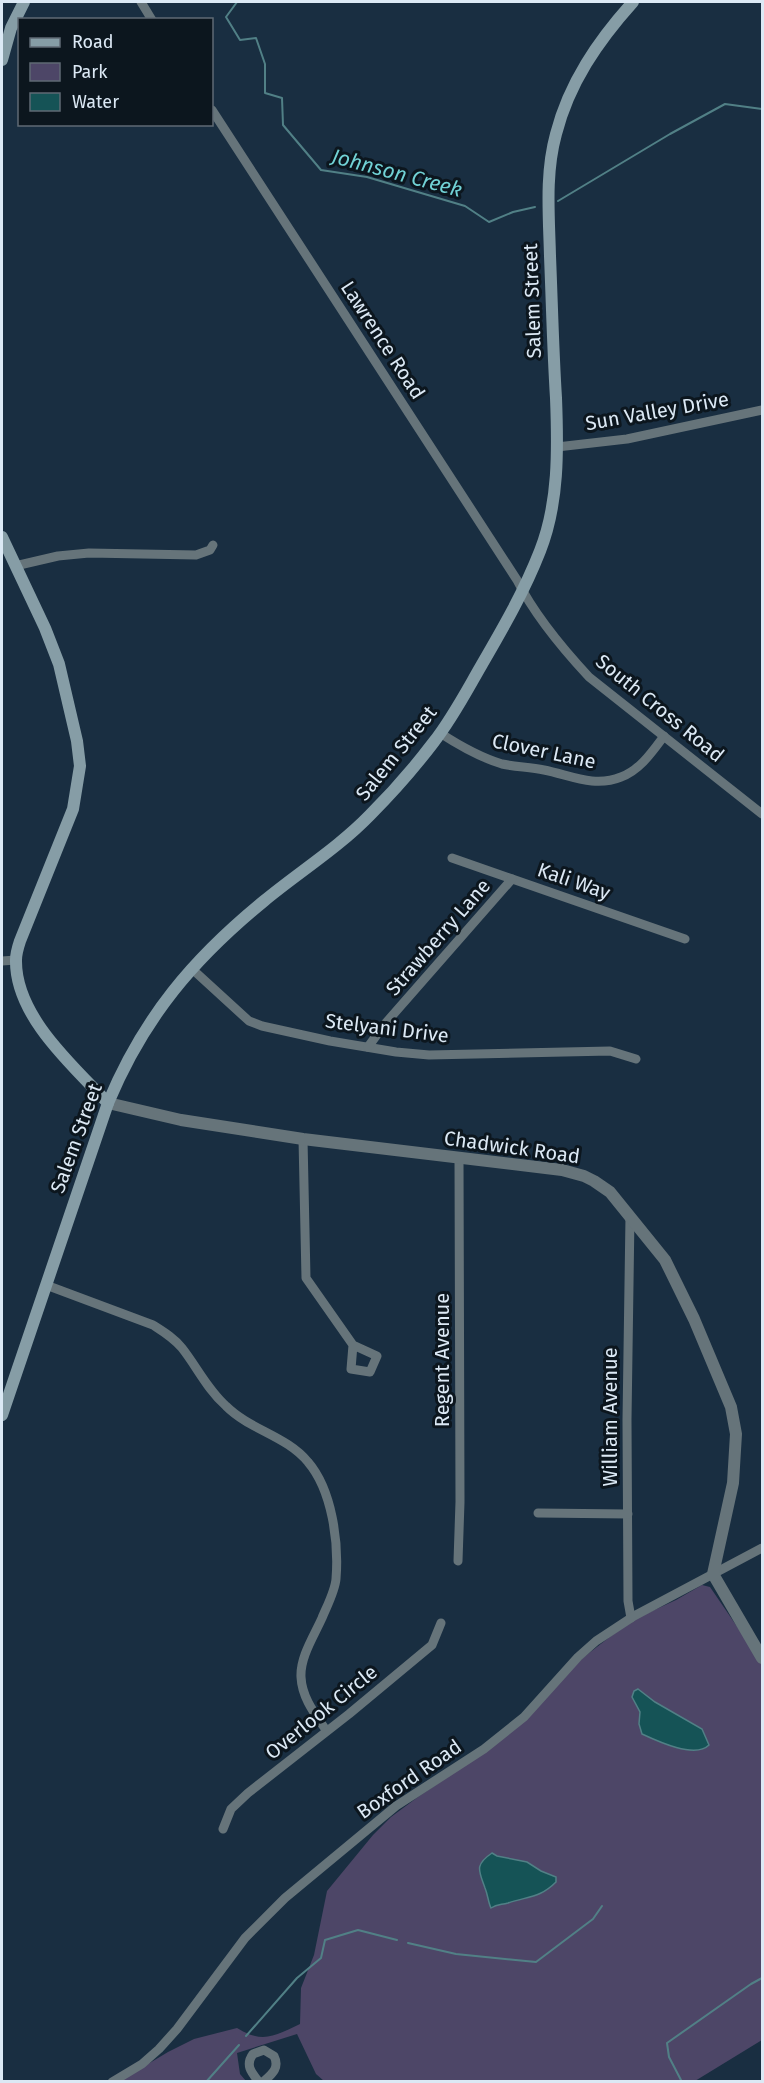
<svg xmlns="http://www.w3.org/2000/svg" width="764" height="2083" font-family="'Fira Sans',sans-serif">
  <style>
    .green { fill: #4d4667 }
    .water { fill: #155356; stroke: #518086; stroke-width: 1.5 }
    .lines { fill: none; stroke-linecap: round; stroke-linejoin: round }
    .stream { stroke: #518086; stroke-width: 2 }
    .minor { stroke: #66747a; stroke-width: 9 }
    .tertiary { stroke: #66747a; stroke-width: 12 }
    .secondary { stroke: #869da6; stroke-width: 12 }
    .labels { text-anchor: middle; stroke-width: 6; stroke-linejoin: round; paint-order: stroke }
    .street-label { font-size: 20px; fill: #dce9f5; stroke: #0c161e }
    .water-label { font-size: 21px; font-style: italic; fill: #71d2d5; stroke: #0c161e }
  </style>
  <rect width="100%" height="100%" fill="#192e41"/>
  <path class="green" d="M702,1585L710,1587L762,1663V2040L695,2081H324L316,2074L297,2034L237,2053L240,2074L246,2081L118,2082L168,2052L194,2039L237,2028C263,2044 274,2036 300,2024L301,1988L314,1955L327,1891L373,1835L391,1817L418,1797L482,1754L584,1657L611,1636L637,1618L676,1600Z"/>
  <g class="water">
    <path d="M638,1689L655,1702L702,1729L709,1745C695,1759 657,1741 642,1734L639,1724L640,1712L632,1697L634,1691Z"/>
    <path d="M492,1853L497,1856L527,1862L541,1871L556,1877V1882C540,1898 529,1896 508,1903C501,1905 497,1904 491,1908C488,1902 488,1895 485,1888C479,1871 474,1865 492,1853Z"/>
  </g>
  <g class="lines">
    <g class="stream">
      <polyline points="237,2 226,17 240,40 256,38 265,64 265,93 282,98 283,125 321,170 367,177 465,206 489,222 513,212 535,207"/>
      <polyline points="558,201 670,134 725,104 762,109"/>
      <polyline points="408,1943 456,1954 536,1962 593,1919 602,1906"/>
      <polyline points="246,2036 297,1978 321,1958 325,1940 358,1930 397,1940"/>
      <polyline points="206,2082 239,2045"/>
      <polyline points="682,2082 669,2057 667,2043 751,1984 762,1978"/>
    </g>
    <g class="minor">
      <polyline points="141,2 152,20"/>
      <path d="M212,110L517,580C534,614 563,649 589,677L762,814"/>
      <polyline points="557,447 627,439 762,410"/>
      <polyline points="15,566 58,556 89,553 196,555 210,550 213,545"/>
      <path d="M440,733C460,746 479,757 502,764C516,767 530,767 544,770C570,775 594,788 621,777C640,770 652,752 664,736"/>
      <polyline points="452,858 685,939"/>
      <polyline points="2,961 16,960"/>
      <polyline points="191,968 249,1021 262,1026 330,1041 396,1052 429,1055 610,1051 636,1059"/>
      <polyline points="368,1047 384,1025 512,879"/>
      <polyline points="303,1139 306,1278 353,1345 351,1369 370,1372 377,1356 353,1345"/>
      <polyline points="630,1216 627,1420 628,1601 631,1618"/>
      <path d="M46,1285L153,1325C164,1332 174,1338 182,1348C197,1367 207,1389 226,1406C250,1430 287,1436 308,1462C332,1490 339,1542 336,1579C335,1591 327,1606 322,1618C314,1636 300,1657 301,1677C302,1698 315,1714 326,1730"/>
      <polyline points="538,1513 628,1514"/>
      <polyline points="458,1561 460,1502 459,1158"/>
      <polyline points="223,1829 231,1809 248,1793 349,1714 432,1645 441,1623"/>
      <polyline points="112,2082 142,2064 159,2049 177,2029 245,1938 285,1898 396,1806 484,1749 524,1717 578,1657 596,1641 634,1616 762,1548"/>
      <path d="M259,2082C251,2072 245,2065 253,2054L264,2050L274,2056C280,2068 272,2074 263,2082"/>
    </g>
    <polyline class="tertiary" points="108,1103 181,1120 303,1139 562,1170 584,1176 594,1181 610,1192 665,1260 694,1319 731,1407 736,1434 733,1483 713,1574 762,1658"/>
    <g class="secondary">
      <polyline points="2,60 11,28 24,2"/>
      <path d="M2,537L45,628L59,664L77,741L80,766L73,809L20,941C18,947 16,954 16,960C15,1016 73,1066 108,1103"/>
      <path d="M2,1415L108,1103C144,1017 193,959 264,901C299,872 338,848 370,815C392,793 414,768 433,743C452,719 466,692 481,666C503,628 524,592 540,551C559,503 558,449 556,398C553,351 552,304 550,256C549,215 545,174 556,134C569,83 598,41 633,2"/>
    </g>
  </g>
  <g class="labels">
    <g class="street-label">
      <text transform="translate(532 301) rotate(-92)" y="7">Salem Street</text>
      <text transform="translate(383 340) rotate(57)" y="7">Lawrence Road</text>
      <text transform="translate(657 411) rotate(-10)" y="7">Sun Valley Drive</text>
      <text transform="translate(660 708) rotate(39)" y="7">South Cross Road</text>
      <text transform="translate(544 751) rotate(12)" y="7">Clover Lane</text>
      <text transform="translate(396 753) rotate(-51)" y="7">Salem Street</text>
      <text transform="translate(574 881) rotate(19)" y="7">Kali Way</text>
      <text transform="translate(438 937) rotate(-49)" y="7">Strawberry Lane</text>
      <text transform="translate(387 1028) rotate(7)" y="7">Stelyani Drive</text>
      <text transform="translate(76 1138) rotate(-70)" y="7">Salem Street</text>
      <text transform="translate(512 1147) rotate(8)" y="7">Chadwick Road</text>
      <text transform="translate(442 1360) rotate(-90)" y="7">Regent Avenue</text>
      <text transform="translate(610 1417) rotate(-90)" y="7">William Avenue</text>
      <text transform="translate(321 1712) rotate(-39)" y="7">Overlook Circle</text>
      <text transform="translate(409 1779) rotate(-35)" y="7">Boxford Road</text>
    </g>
    <g class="water-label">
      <text transform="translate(397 173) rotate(15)" y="7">Johnson Creek</text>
    </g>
  </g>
  <rect width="764" height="2083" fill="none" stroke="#dce9f5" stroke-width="6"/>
  <rect x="18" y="18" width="195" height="108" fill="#0c161e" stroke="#5f6a74" stroke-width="1.5"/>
  <rect x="30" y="38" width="30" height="9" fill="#869da6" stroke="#5f6a74" stroke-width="1.5"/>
  <text x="72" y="48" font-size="18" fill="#dce9f5">Road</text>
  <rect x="30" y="63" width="30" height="18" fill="#4d4667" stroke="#5f6a74" stroke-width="1.5"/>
  <text x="72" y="78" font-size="18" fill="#dce9f5">Park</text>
  <rect x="30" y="93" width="30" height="18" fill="#155356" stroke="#5f6a74" stroke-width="1.5"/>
  <text x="72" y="108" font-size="18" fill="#dce9f5">Water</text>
</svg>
